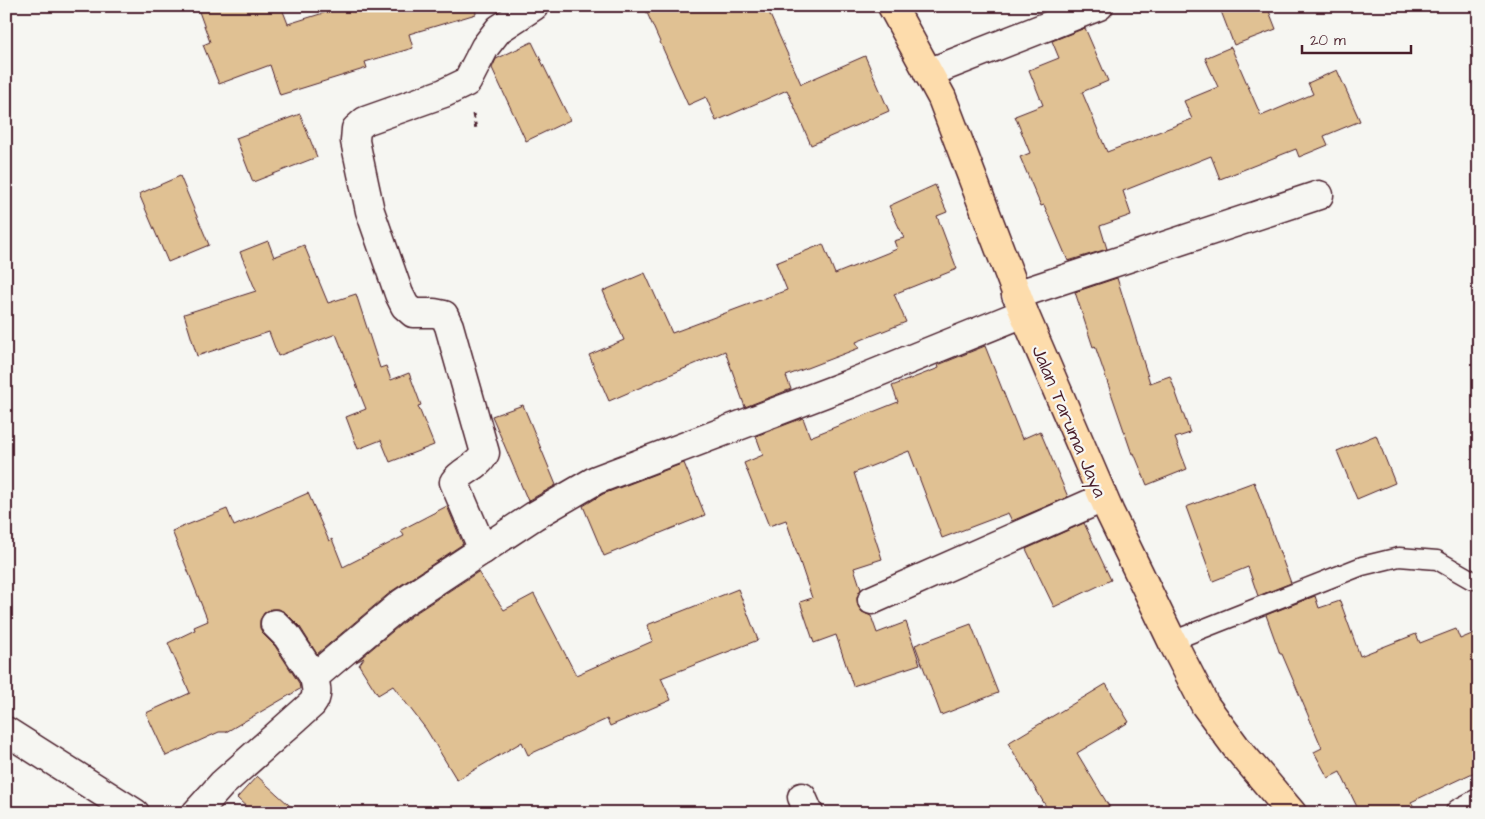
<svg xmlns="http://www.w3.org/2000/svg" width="1485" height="819" font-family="'Architects Daughter',sans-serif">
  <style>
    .building { fill: #e0c193; stroke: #4a1f2b }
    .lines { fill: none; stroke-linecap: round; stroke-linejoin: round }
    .lane-casing { stroke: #4a1f2b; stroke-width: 21 }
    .street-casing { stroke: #4a1f2b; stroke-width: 31 }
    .primary-casing { stroke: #4a1f2b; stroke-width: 31 }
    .path { stroke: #4a1f2b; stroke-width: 3; stroke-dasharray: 5 4; stroke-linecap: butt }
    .lane { stroke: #f6f6f2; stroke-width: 18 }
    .street { stroke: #f6f6f2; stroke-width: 28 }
    .primary { stroke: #fddcac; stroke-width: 28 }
    .labels { text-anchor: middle; stroke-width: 4.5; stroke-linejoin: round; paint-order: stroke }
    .street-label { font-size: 19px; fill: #4a1f2b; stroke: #f6f6f2 }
  </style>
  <rect width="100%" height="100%" fill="#f6f6f2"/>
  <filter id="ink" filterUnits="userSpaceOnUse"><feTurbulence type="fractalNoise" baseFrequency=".02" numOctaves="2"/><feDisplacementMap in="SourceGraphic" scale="10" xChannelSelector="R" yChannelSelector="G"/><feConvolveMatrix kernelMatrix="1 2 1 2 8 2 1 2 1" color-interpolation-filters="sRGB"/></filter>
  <g filter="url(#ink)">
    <g class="building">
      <polygon points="197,6 281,6 288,24 346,6 475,6 476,14 409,34 413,48 365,62 367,68 280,95 270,65 219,84 203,45 210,42"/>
      <polygon points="644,6 766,6 801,84 865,56 889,111 811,145 787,90 716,121 706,97 688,105"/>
      <polygon points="1219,6 1267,6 1276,29 1234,45"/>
      <polygon points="1085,28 1108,81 1082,92 1107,152 1192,119 1184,101 1218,87 1205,58 1231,47 1261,116 1313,94 1308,83 1337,70 1360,121 1324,136 1328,145 1299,157 1296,149 1220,179 1211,156 1123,191 1131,215 1100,226 1107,249 1068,261 1044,205 1041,206 1020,157 1030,153 1015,116 1043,105 1029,70 1059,58 1052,41"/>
      <polygon points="532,42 570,120 526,141 492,68 496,59"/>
      <polygon points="300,114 317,157 253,182 236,138"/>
      <polygon points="180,176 209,245 168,262 139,194"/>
      <polygon points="935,185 947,212 937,216 957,269 894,294 906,322 856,342 859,348 786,376 791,389 745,407 725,351 609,401 589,355 624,340 603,291 645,273 672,333 787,290 776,263 823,244 835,274 897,249 894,241 904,238 889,206"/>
      <polygon points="268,241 274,257 304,245 328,303 356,294 380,368 386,366 391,380 409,373 421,405 418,406 434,445 390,462 381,440 358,449 346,417 366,409 336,334 278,356 269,332 197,356 184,314 256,291 240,252"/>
      <polygon points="1117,278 1150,383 1170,376 1190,433 1175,438 1187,469 1147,485 1134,453 1132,454 1095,346 1093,347 1075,292"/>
      <polygon points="985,346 1022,439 1040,431 1068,497 1012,521 1008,513 942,538 909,451 854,473 882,559 854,568 861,589 857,598 858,606 862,612 871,616 877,633 906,622 920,664 853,686 836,635 814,643 800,602 812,598 786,520 769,526 744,463 763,455 756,436 803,418 810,437 898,402 892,386 939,368 938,365"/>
      <polygon points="523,405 556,485 528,501 492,416"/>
      <polygon points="1376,435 1395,483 1357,499 1337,451"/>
      <polygon points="684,463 705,515 604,556 583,506 603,494"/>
      <polygon points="1254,482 1291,583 1258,596 1248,567 1213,581 1186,507"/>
      <polygon points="308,493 329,541 332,539 343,567 404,536 401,530 447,506 463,544 392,591 317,654 300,627 286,613 279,609 271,609 264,613 260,620 260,628 264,635 275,646 299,683 300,689 226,732 219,732 166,756 146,713 190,693 168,643 195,630 194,627 208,621 172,531 227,509 234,526"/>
      <polygon points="1084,523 1111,580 1054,607 1026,549"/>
      <polygon points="478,572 504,610 534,594 576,675 653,641 647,625 738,589 758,640 661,678 671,700 610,726 607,719 528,755 522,742 457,780 426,729 393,686 378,695 359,665 364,658 356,662 411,616"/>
      <polygon points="1315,596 1319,608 1340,601 1360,656 1416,634 1420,643 1456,629 1460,639 1479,631 1479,770 1411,802 1418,813 1360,813 1340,772 1328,778 1314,752 1322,748 1282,654 1280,654 1266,615"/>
      <polygon points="971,624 998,693 941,715 915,645"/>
      <polygon points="1106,684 1129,722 1077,753 1113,813 1050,813 1008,743"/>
      <polygon points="257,776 298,813 253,813 237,798"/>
    </g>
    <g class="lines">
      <g class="lane-casing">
        <polyline id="lane" points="1172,641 1362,566 1399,557 1437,560 1472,580"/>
      </g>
      <g class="street-casing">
        <g id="street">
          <polyline points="928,73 1099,6"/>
          <polyline points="1016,295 1319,195"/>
          <path d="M483,550L454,482C463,469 478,468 485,453L449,326L444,315L434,313H413L405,306L399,294L370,211L355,141L356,129L365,121L444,93L467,82L485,47L499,29L534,6"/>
          <polyline points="872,600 1103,498"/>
          <polyline points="275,624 287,636 314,677"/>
          <polyline points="6,731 135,813"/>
          <polyline points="802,797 809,813"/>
          <path d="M196,813L222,784L312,704C319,695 316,687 314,677L402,603L534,516L596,480L849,384L1024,313"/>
          <polyline points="1460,813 1479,803"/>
        </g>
      </g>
      <g class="primary-casing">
        <polyline id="primary" points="892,6 942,98 1024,313 1110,513 1172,641 1205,705 1236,747 1292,813"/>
      </g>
      <polyline class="path" points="473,114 476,129"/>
      <use href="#lane" class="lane"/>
      <use href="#street" class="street"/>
      <use href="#primary" class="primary"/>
    </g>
  </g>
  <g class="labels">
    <g class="street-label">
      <text transform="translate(1070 421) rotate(67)" y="7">Jalan Taruma Jaya</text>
    </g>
  </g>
  <rect width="1485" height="819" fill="none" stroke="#f6f6f2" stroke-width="25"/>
  <rect x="12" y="12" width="1460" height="794" fill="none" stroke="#4a1f2b" stroke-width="2" filter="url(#ink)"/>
  <path d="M1302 45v8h109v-8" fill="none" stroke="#4a1f2b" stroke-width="2.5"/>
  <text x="1310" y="45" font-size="15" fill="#4a1f2b" stroke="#f6f6f2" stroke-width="4" paint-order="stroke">20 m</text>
</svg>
